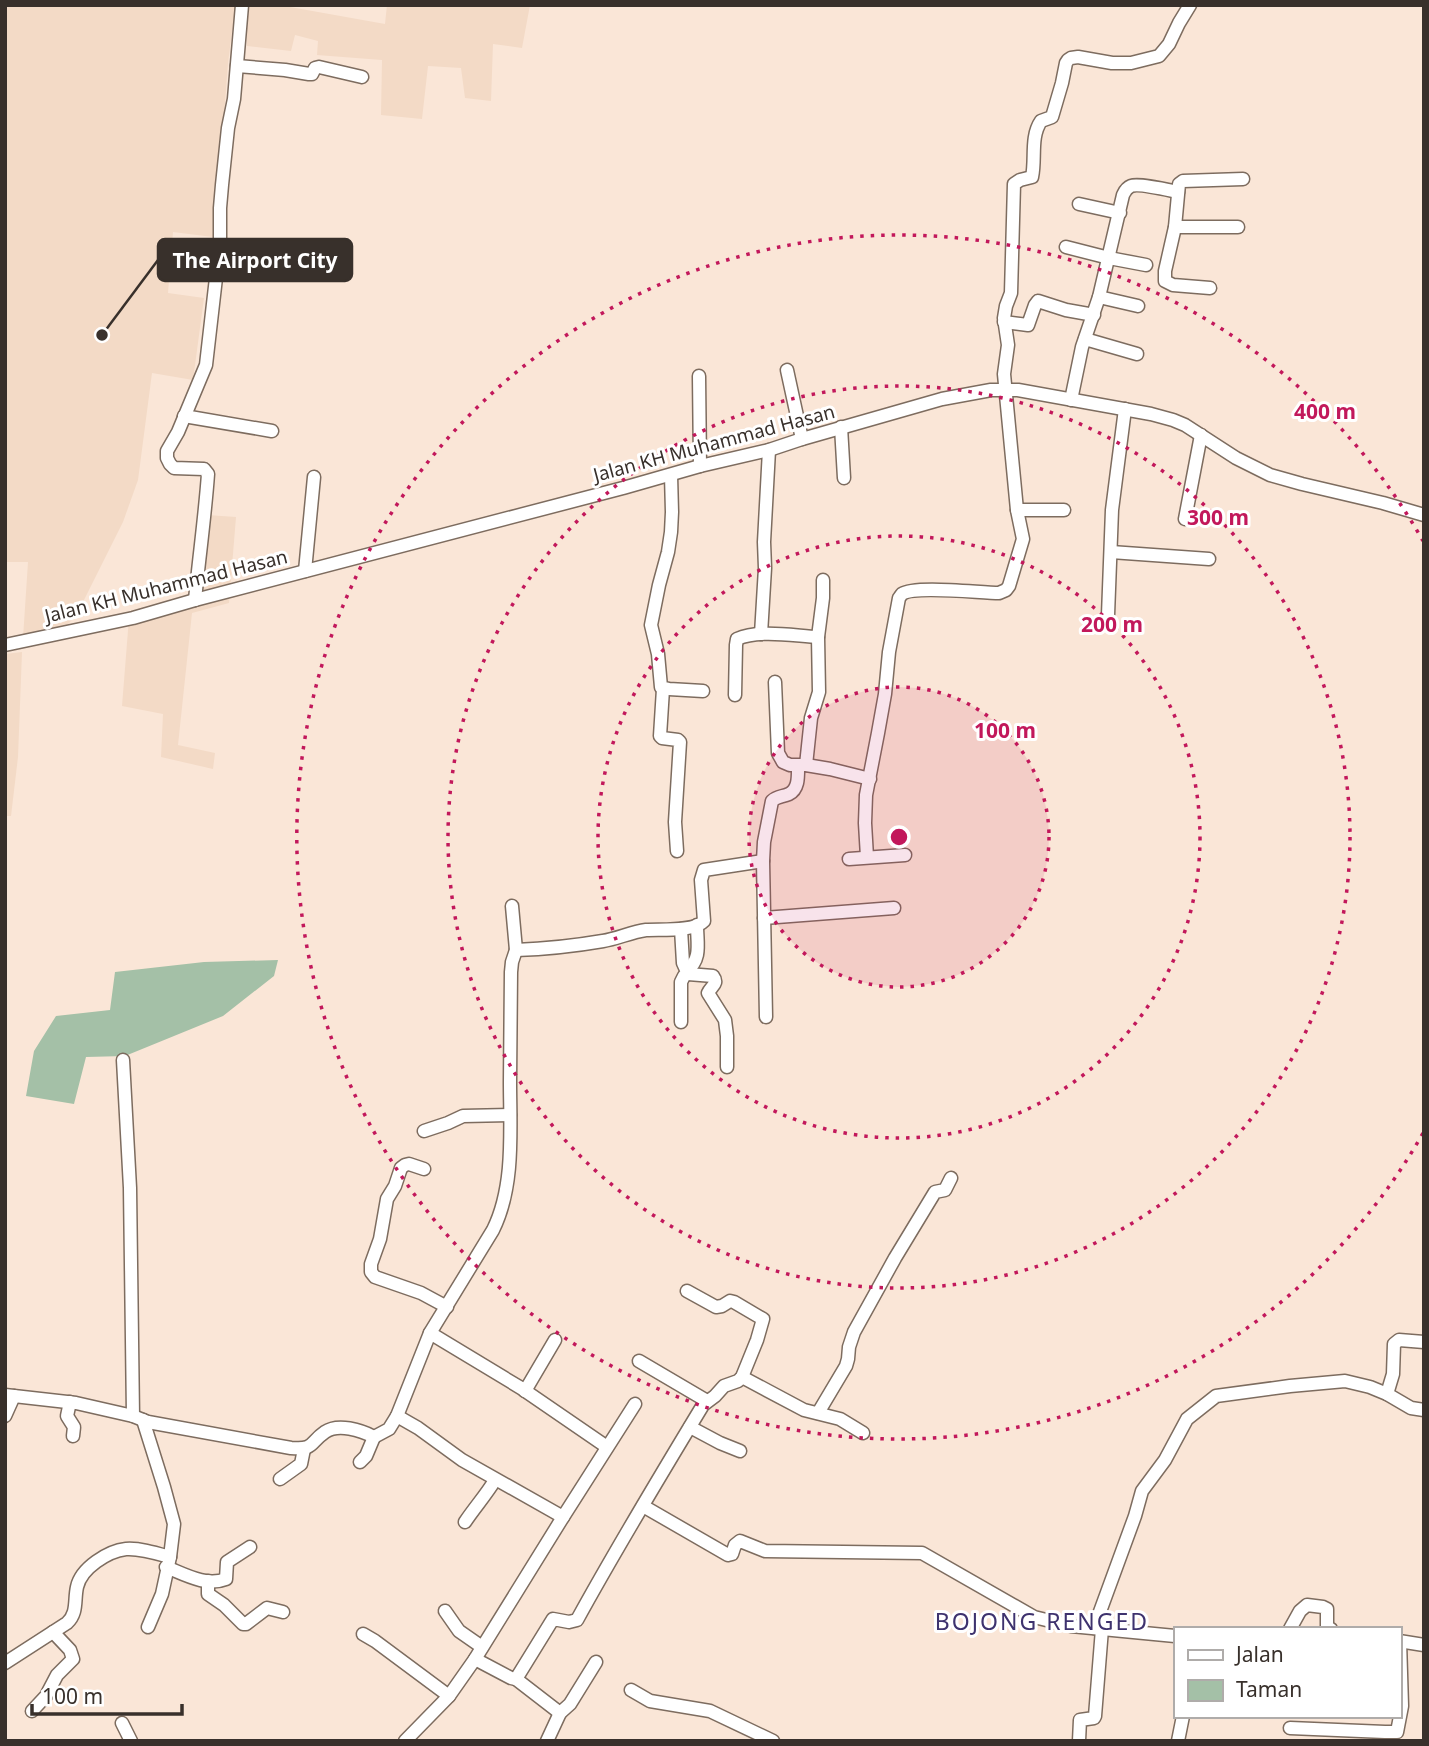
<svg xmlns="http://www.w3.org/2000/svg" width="1429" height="1746" font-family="'Noto Sans',sans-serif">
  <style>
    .built { fill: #f3dac6 }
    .green { fill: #a4c0a7 }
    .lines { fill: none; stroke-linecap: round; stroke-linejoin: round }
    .minor-casing { stroke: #7d6c5f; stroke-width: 15 }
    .minor { stroke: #fff; stroke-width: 12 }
    .ring { fill: none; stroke: #c2185b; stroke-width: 3.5; stroke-dasharray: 3.5 7 }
    .labels { text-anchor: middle; stroke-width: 6; stroke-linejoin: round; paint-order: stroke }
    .street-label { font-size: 19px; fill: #38302b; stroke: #fff }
    .quarter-label { font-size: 23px; letter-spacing: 2px; fill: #3e326e; stroke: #fff }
    .centre { fill: #c2185b; stroke: #fff; stroke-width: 3.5 }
    .ring-label { font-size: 21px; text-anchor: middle; font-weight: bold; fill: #c2185b; stroke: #fff; stroke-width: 6; stroke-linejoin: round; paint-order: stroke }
    .leader { fill: none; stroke: #38302b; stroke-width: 2.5 }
    .callout-dot { fill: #38302b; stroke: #fff; stroke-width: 2.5 }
    .callout { fill: #38302b; stroke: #38302b; stroke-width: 2.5 }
    .callout-label { font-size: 21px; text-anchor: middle; font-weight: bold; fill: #fff }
  </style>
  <rect width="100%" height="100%" fill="#fae6d7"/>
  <g class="built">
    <polygon points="5,5 279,5 385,24 387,5 530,5 522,48 493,44 491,101 465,98 461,68 428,66 422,119 381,115 382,60 317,55 318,41 295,35 291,51 247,46 247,26 233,24 228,63 221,157 214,188 213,237 173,232 168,293 204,298 193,380 152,373 138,480 123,522 78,612 62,632 23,638 28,562 5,562"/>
    <polygon points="207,515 236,517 229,603 192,613 178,745 215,753 213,769 161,757 163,714 122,706 129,618 190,603"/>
    <polygon points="22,652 18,757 11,816 5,816 5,654"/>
  </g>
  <polygon class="green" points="278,960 274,976 223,1016 125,1056 86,1057 74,1104 26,1096 34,1051 56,1016 110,1010 115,972 204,962"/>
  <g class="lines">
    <g class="minor-casing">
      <g id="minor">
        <polyline points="237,66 285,70 309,74 312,74 315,68 319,67 362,77"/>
        <polyline points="1079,204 1120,213"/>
        <polyline points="1175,227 1238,227"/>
        <polyline points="1066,247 1109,258 1146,265"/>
        <polyline points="1210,288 1173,285 1165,281 1165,271 1175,227 1179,184 1183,181 1243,179"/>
        <polyline points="1099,297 1138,306"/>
        <polyline points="1004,322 1028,325 1035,305 1038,301 1066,310 1094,315"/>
        <polyline points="1085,339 1137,354"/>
        <polyline points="787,370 802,439"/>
        <polyline points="699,376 700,466"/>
        <path d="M1071,400L1082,347L1099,297L1123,195C1125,191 1126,188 1131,186C1139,183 1168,190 1178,192"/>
        <polyline points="184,416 272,431"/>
        <polyline points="841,427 844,478"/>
        <polyline points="671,475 672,512 671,532 668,552 659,585 651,625 658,654 661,687 669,689 703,691"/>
        <polyline points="1017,510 1064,510"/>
        <polyline points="1185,519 1201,435"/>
        <polyline points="1111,552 1209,559"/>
        <polyline points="305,571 314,477"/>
        <path d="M195,600C199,558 205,516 208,474L204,469L174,468L170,464L167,458V451L178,432L206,365L220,243V208L222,185L228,128L234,99L242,5"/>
        <polyline points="1108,615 1112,510 1125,409"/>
        <polyline points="761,634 765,568 764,542 769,450"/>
        <polyline points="5,645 133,618 195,600 623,488 700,466 769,450 802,439 942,399 991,390 1018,390 1151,414 1173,420 1185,425 1236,458 1270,475 1302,484 1383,503 1424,515"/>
        <polyline points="775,682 778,753 783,762 790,765 806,765 830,769 870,779"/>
        <polyline points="663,689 660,736 662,738 678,740 680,742 675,822 677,851"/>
        <path d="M735,695L736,645L737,639C759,629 795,636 818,637"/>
        <polyline points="806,765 811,718 819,692 818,637 823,598 823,580"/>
        <path d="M867,857L865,823L866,795L878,733L885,694L889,652L899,598C900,597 901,595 902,594C915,585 980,593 999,593L1006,590L1009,586L1023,539L1017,510L1004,374L1008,345L1004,318L1006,306L1011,293L1014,184L1020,180L1032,177C1036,159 1030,137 1041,121L1052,117L1062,83L1066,63L1068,60L1071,58L1078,57L1112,63H1131L1159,56L1169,44L1179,23L1190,5"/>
        <polyline points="849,859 905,855"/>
        <polyline points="764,918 894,908"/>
        <path d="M681,929L683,963L688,974L713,976C719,984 711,986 708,993L725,1020L727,1036V1067"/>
        <path d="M516,950C545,949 574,946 603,941C617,939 631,932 646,930C661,929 694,932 704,921L701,880L704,870L763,861"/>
        <path d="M687,971C702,958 697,944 697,925"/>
        <path d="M766,1017L763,861L764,842L772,801C777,796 782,797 789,794C799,789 798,776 798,766"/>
        <polyline points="681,1022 681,982 684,976 688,974"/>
        <polyline points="123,1060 130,1188 133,1416"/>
        <polyline points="424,1131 448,1123 463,1116 510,1115"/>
        <polyline points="424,1169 409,1164 405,1165 401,1168 395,1186 387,1199 380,1239 371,1264 371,1272 375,1277 421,1293 447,1307"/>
        <polyline points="430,1333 521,1388 607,1447"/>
        <polyline points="639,1361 707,1401"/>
        <polyline points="742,1377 804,1410 840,1419 863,1433"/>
        <polyline points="525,1391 555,1340"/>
        <polyline points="1387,1394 1393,1374 1394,1344 1399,1340 1424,1342"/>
        <path d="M5,1395L76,1403L133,1416L148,1422L291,1448C315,1450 309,1443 325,1432C338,1423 361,1430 374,1437L389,1429L397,1416L430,1333L493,1230C515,1186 510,1129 510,1081C510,1044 511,1008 511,972L512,962L516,950L512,906"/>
        <polyline points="70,1402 67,1416 74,1427 73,1436"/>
        <polyline points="818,1413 846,1366 848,1359 849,1347 854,1332 895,1258 935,1192 945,1190 951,1178"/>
        <polyline points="5,1416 14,1396"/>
        <polyline points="397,1416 418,1428 462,1460 563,1517"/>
        <polyline points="143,1420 164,1487 174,1524 170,1557 162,1594 148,1627"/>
        <polyline points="690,1427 720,1443 740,1451"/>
        <polyline points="360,1462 366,1456 374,1437"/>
        <polyline points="280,1479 301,1464 304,1449"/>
        <polyline points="643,1506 728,1555 732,1554 735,1545 740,1541 765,1551 922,1553 1034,1617 1071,1626 1175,1636"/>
        <path d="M465,1522C475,1507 486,1495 495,1480"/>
        <path d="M166,1567C184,1574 206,1587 226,1579L227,1562L250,1547"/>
        <polyline points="208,1581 208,1594 224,1605 243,1624 246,1624 267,1608 283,1612"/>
        <polyline points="445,1611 459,1631 482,1647"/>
        <polyline points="1094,1628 1135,1516 1142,1491 1165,1460 1187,1419 1216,1396 1290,1386 1345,1381 1370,1387 1387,1394 1411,1408 1424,1410"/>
        <polyline points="1290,1629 1300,1611 1307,1605 1323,1607 1327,1609 1327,1627 1331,1629"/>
        <polyline points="363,1634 375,1641 449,1696"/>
        <polyline points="1399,1641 1424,1645"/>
        <path d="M475,1659L511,1678L516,1679L553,1619L569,1622L577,1620C617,1547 660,1476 703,1405L715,1396L724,1386L738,1381L742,1377L757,1340L763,1319L734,1302L730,1301L722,1306L716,1307L687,1291"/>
        <path d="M5,1663L67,1623C78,1613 74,1600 77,1587C81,1568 108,1551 126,1549C140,1548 156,1553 170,1557"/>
        <polyline points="516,1679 560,1713 570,1704 596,1662"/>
        <polyline points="631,1690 650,1701 710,1711 773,1741"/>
        <polyline points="32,1711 46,1696 57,1675 73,1659 70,1650 53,1632"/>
        <polyline points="122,1723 131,1741"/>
        <polyline points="1290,1728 1385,1732 1397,1732 1402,1706 1400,1641"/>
        <polyline points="405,1741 449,1696 475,1659 563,1517 635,1404"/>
        <polyline points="547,1741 560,1713"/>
        <polyline points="1079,1741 1080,1720 1094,1718 1095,1716 1102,1629"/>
        <polyline points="1178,1741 1183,1716"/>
      </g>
    </g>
    <use href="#minor" class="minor"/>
  </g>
  <circle cx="899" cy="837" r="150" fill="#c2185b" fill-opacity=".12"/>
  <g class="ring">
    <circle cx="899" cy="837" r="150"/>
    <circle cx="899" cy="837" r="301"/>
    <circle cx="899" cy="837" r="451"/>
    <path d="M1423 1133A602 602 0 1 1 1423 541"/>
  </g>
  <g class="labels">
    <g class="street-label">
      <text transform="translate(714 443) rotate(-15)" y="7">Jalan KH Muhammad Hasan</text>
      <text transform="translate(166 586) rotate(-14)" y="7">Jalan KH Muhammad Hasan</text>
    </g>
    <g class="quarter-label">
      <text x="1042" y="1630">BOJONG RENGED</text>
    </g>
  </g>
  <circle cx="899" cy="837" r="10" class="centre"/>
  <g class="ring-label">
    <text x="1325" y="419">400 m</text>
    <text x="1218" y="525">300 m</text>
    <text x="1112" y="632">200 m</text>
    <text x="1005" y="738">100 m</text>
  </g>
  <path class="leader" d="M102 335L158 260"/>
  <circle class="callout-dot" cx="102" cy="335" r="7"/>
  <rect class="callout" x="158" y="239" width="194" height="42" rx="7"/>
  <g class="callout-label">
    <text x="255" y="268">The Airport City</text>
  </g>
  <rect width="1429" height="1746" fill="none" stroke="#38302b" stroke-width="14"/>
  <rect x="1174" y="1627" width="228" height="91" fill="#ffffff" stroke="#afacaa" stroke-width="2"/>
  <rect x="1188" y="1650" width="35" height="10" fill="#ffffff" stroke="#afacaa" stroke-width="2"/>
  <text x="1236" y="1662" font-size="21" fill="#38302b">Jalan</text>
  <rect x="1188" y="1680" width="35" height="21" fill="#a4c0a7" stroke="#afacaa" stroke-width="2"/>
  <text x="1236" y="1697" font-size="21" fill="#38302b">Taman</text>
  <path d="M32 1704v10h150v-10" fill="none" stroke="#38302b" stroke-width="3.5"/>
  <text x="42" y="1704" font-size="21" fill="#38302b" stroke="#ffffff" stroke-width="5" paint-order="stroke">100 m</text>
</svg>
